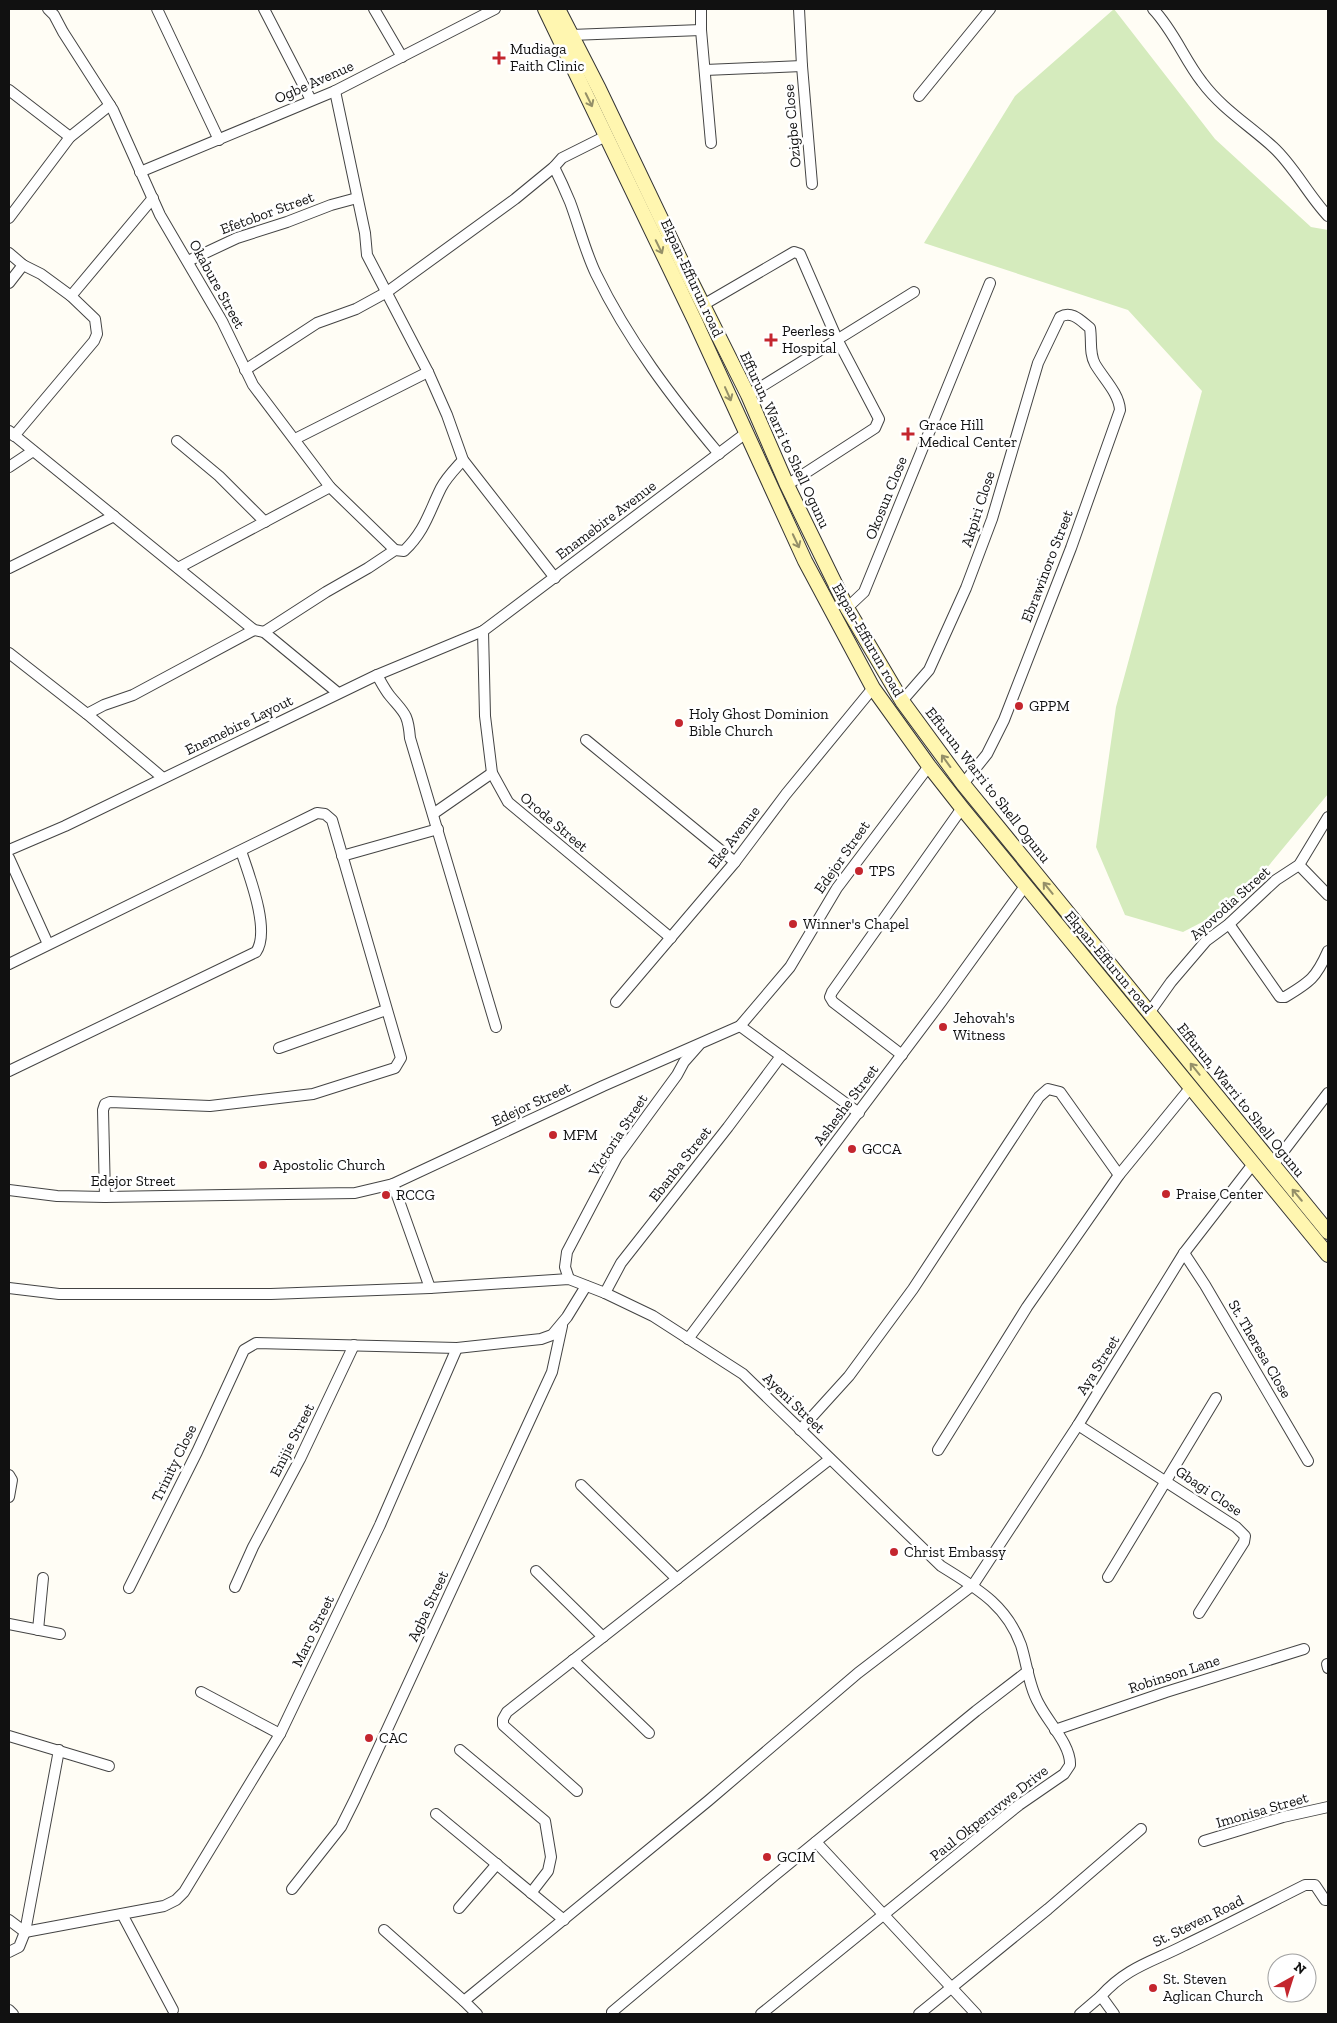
<svg xmlns="http://www.w3.org/2000/svg" width="1337" height="2023" font-family="'Zilla Slab',serif">
  <style>
    .green { fill: #d5ebbd }
    .lines { fill: none; stroke-linecap: round; stroke-linejoin: round }
    .street-casing { stroke: #444; stroke-width: 12 }
    .secondary-casing { stroke: #333; stroke-width: 16 }
    .street { stroke: #fff; stroke-width: 10 }
    .secondary { stroke: #fff6b0; stroke-width: 14 }
    .oneway { stroke: #948f68 }
    .poi-dot { fill: #c4262e; stroke: #fff; stroke-width: 2 }
    .labels { text-anchor: middle; stroke-width: 5; stroke-linejoin: round; paint-order: stroke }
    .poi-label { font-size: 15px; fill: #111; stroke: #fff; text-anchor: start }
    .street-label { font-size: 15px; fill: #111; stroke: #fff }
  </style>
  <rect width="100%" height="100%" fill="#fffdf5"/>
  <polygon class="green" points="1114,9 1215,139 1311,227 1328,230 1328,794 1237,904 1183,932 1125,915 1096,847 1116,707 1202,391 1128,310 924,243 1015,96"/>
  <g class="lines">
    <g class="street-casing">
      <g id="street">
        <polyline points="48,9 54,15 63,32 113,110 160,215 222,321 253,385 330,487 395,550"/>
        <polyline points="157,9 219,140"/>
        <polyline points="264,9 311,100"/>
        <polyline points="374,9 402,57"/>
        <polyline points="701,9 701,30 711,143"/>
        <polyline points="799,9 802,66 812,184"/>
        <path d="M1153,9C1174,31 1184,59 1202,82C1222,109 1249,125 1273,147C1294,166 1308,195 1328,216"/>
        <polyline points="571,35 701,30"/>
        <polyline points="705,70 802,66"/>
        <polyline points="9,90 70,137"/>
        <polyline points="335,91 365,233 367,255 428,372 447,415 463,460 555,578"/>
        <polyline points="919,96 990,9"/>
        <path d="M554,167C560,179 565,190 570,202C579,226 585,251 596,274C628,340 672,398 719,454"/>
        <polyline points="140,172 335,91 495,9"/>
        <polyline points="9,218 70,137 110,105"/>
        <polyline points="9,253 23,265 41,274 71,296 95,319 97,334 94,341 14,436"/>
        <polyline points="188,261 237,238 287,222 331,205 357,198"/>
        <polyline points="9,283 23,265"/>
        <polyline points="71,296 153,198"/>
        <polyline points="703,305 794,252 800,254 837,339 879,419 875,428 787,485"/>
        <polyline points="245,370 317,323 356,309 387,292 515,199 554,167 562,158 606,136"/>
        <polyline points="748,395 914,292"/>
        <polyline points="9,431 254,630 264,632 338,693"/>
        <polyline points="295,439 428,372"/>
        <polyline points="177,441 219,476 265,522"/>
        <polyline points="9,467 33,451"/>
        <polyline points="9,568 114,516"/>
        <polyline points="178,568 330,487"/>
        <polyline points="847,608 864,592 990,283"/>
        <polyline points="483,631 485,716 492,773 508,802 671,938"/>
        <path d="M264,632L326,592L368,568L395,550L404,551C425,531 429,512 441,488C446,478 455,469 463,460"/>
        <polyline points="9,653 87,714 163,778"/>
        <path d="M377,675C381,682 385,690 390,696C404,713 408,713 410,738L496,1027"/>
        <path d="M902,701L929,670L966,588L992,519L1038,363L1060,317C1072,310 1081,321 1090,328C1092,341 1089,353 1095,364C1103,378 1119,393 1120,410L1071,548L1004,720L987,754L963,784"/>
        <polyline points="87,714 104,705 133,695 254,630"/>
        <polyline points="586,740 735,862"/>
        <polyline points="433,814 492,773"/>
        <polyline points="9,850 65,826 377,675 483,631 746,433"/>
        <polyline points="342,856 438,829"/>
        <polyline points="9,858 48,944"/>
        <polyline points="1299,865 1328,895"/>
        <path d="M1229,924L1280,997H1285C1310,982 1316,978 1328,951"/>
        <polyline points="9,964 317,813 325,814 332,820 401,1058 395,1068 313,1094 210,1106 110,1102 105,1104 103,1110 105,1197"/>
        <polyline points="616,1002 735,862 786,794 873,688"/>
        <polyline points="1149,1013 1171,982 1206,941 1229,924 1276,880 1299,865 1328,817"/>
        <polyline points="740,1026 859,1113"/>
        <polyline points="279,1048 386,1010"/>
        <polyline points="902,1055 833,1002 830,997 832,992 962,808"/>
        <path d="M9,1071L256,952C271,931 249,875 241,851"/>
        <polyline points="1273,1165 1328,1093"/>
        <polyline points="393,1184 430,1288"/>
        <polyline points="9,1190 57,1196 105,1197 355,1193 393,1184 603,1086 740,1026 790,967 837,888 929,766"/>
        <polyline points="1184,1253 1205,1285 1308,1461"/>
        <polyline points="569,1279 565,1267 567,1252 617,1157 677,1075 684,1062 699,1045"/>
        <path d="M9,1288L59,1294H271L430,1288L569,1279L605,1293L653,1316L743,1374L941,1566C976,1588 1006,1604 1021,1645C1027,1664 1029,1687 1039,1704C1048,1722 1071,1745 1070,1765L1064,1774L1019,1805L978,1838L761,2014"/>
        <polyline points="605,1293 621,1263 728,1127 781,1056"/>
        <polyline points="688,1339 942,1001 1025,886"/>
        <polyline points="1078,1425 1236,1527 1245,1536 1244,1542 1199,1613"/>
        <polyline points="800,1430 849,1376 913,1289 1039,1097 1048,1089 1060,1092 1119,1175"/>
        <polyline points="938,1450 1027,1307 1119,1175 1191,1087"/>
        <polyline points="9,1475 12,1480 9,1497"/>
        <polyline points="581,1485 677,1579"/>
        <polyline points="536,1571 603,1637"/>
        <polyline points="1108,1577 1216,1398"/>
        <polyline points="235,1587 253,1547 300,1459 354,1345"/>
        <polyline points="129,1588 197,1452 244,1350 256,1343 457,1348 541,1339 552,1335 567,1317 586,1286"/>
        <polyline points="9,1624 60,1634"/>
        <polyline points="38,1630 43,1578"/>
        <polyline points="573,1660 649,1733"/>
        <polyline points="1327,1664 1328,1668"/>
        <polyline points="201,1692 280,1734"/>
        <polyline points="1055,1730 1166,1692 1304,1649"/>
        <polyline points="9,1736 109,1766"/>
        <polyline points="460,1750 545,1821 551,1857 548,1871 531,1893"/>
        <polyline points="577,1791 503,1725 503,1719 507,1712 830,1459"/>
        <polyline points="436,1814 564,1920"/>
        <polyline points="1204,1841 1283,1817 1328,1807"/>
        <polyline points="816,1842 976,2014"/>
        <polyline points="292,1889 341,1827 355,1799 552,1372 562,1326"/>
        <polyline points="459,1908 497,1864"/>
        <polyline points="122,1914 173,2010"/>
        <polyline points="9,1920 25,1932 164,1906 176,1900 184,1892 280,1734 380,1525 457,1348"/>
        <polyline points="384,1930 464,2001"/>
        <polyline points="9,1952 19,1947 25,1932 59,1750"/>
        <polyline points="9,2010 13,2014"/>
        <polyline points="477,2014 464,2001 708,1801 858,1673 973,1585 1078,1425 1184,1253 1253,1164"/>
        <polyline points="612,2014 612,2012 774,1876 976,1711 1028,1671"/>
        <polyline points="919,2014 1048,1909 1141,1829"/>
        <polyline points="1080,2014 1101,1996"/>
        <path d="M1114,2014L1101,1996C1127,1967 1152,1962 1185,1945C1225,1926 1265,1905 1305,1885H1315L1325,1900H1328"/>
      </g>
    </g>
    <g class="secondary-casing">
      <g id="secondary">
        <polyline points="545,9 695,321 805,561 873,688 929,766 962,808 1328,1255"/>
        <polyline points="558,9 599,89 687,273 748,395 787,485 847,608 902,701 963,784 1328,1232"/>
      </g>
    </g>
    <use href="#street" class="street"/>
    <use href="#secondary" class="secondary"/>
  </g>
  <defs><path id="oneway-shaft" d="M-6 0H5M1.5-3L5.5 0L1.5 3" fill="none" stroke-width="1.6" stroke-linecap="round" stroke-linejoin="round" transform="scale(1.25)"/></defs>
  <g class="oneway">
    <use href="#oneway-shaft" transform="translate(589 100) rotate(64)"/>
    <use href="#oneway-shaft" transform="translate(659 247) rotate(64)"/>
    <use href="#oneway-shaft" transform="translate(728 394) rotate(66)"/>
    <use href="#oneway-shaft" transform="translate(796 541) rotate(65)"/>
    <use href="#oneway-shaft" transform="translate(946 761) rotate(-126)"/>
    <use href="#oneway-shaft" transform="translate(1048 888) rotate(-129)"/>
    <use href="#oneway-shaft" transform="translate(1195 1069) rotate(-129)"/>
    <use href="#oneway-shaft" transform="translate(1297 1195) rotate(-130)"/>
  </g>
  <g class="poi-dot">
    <path d="M496.5 50.5h5v5h5v5h-5v5h-5v-5h-5v-5h5z"/>
    <path d="M768.5 332.5h5v5h5v5h-5v5h-5v-5h-5v-5h5z"/>
    <path d="M905.5 426.5h5v5h5v5h-5v5h-5v-5h-5v-5h5z"/>
    <circle cx="1019" cy="706" r="5"/>
    <circle cx="679" cy="723" r="5"/>
    <circle cx="859" cy="871" r="5"/>
    <circle cx="793" cy="924" r="5"/>
    <circle cx="943" cy="1027" r="5"/>
    <circle cx="553" cy="1135" r="5"/>
    <circle cx="852" cy="1149" r="5"/>
    <circle cx="263" cy="1165" r="5"/>
    <circle cx="1166" cy="1194" r="5"/>
    <circle cx="386" cy="1195" r="5"/>
    <circle cx="894" cy="1552" r="5"/>
    <circle cx="369" cy="1738" r="5"/>
    <circle cx="767" cy="1857" r="5"/>
    <circle cx="1153" cy="1988" r="5"/>
  </g>
  <g class="labels">
    <g class="poi-label">
      <text x="510" y="54">Mudiaga<tspan x="510" dy="17">Faith Clinic</tspan></text>
      <text x="782" y="336">Peerless<tspan x="782" dy="17">Hospital</tspan></text>
      <text x="919" y="430">Grace Hill<tspan x="919" dy="17">Medical Center</tspan></text>
      <text x="1029" y="711">GPPM</text>
      <text x="689" y="719">Holy Ghost Dominion<tspan x="689" dy="17">Bible Church</tspan></text>
      <text x="869" y="876">TPS</text>
      <text x="803" y="929">Winner's Chapel</text>
      <text x="953" y="1023">Jehovah's<tspan x="953" dy="17">Witness</tspan></text>
      <text x="563" y="1140">MFM</text>
      <text x="862" y="1154">GCCA</text>
      <text x="273" y="1170">Apostolic Church</text>
      <text x="1176" y="1199">Praise Center</text>
      <text x="396" y="1200">RCCG</text>
      <text x="904" y="1557">Christ Embassy</text>
      <text x="379" y="1743">CAC</text>
      <text x="777" y="1862">GCIM</text>
      <text x="1163" y="1984">St. Steven<tspan x="1163" dy="17">Aglican Church</tspan></text>
    </g>
    <g class="street-label">
      <text transform="translate(314 82) rotate(-24)" y="5">Ogbe Avenue</text>
      <text transform="translate(792 126) rotate(-95)" y="5">Ozigbe Close</text>
      <text transform="translate(267 213) rotate(-20)" y="5">Efetobor Street</text>
      <text transform="translate(692 278) rotate(65)" y="5">Ekpan-Effurun road</text>
      <text transform="translate(217 284) rotate(61)" y="5">Okabure Street</text>
      <text transform="translate(785 440) rotate(65)" y="5">Effurun, Warri to Shell Ogunu</text>
      <text transform="translate(886 498) rotate(-68)" y="5">Okosun Close</text>
      <text transform="translate(978 509) rotate(-72)" y="5">Akpiri Close</text>
      <text transform="translate(606 520) rotate(-37)" y="5">Enamebire Avenue</text>
      <text transform="translate(1047 566) rotate(-69)" y="5">Ebrawinoro Street</text>
      <text transform="translate(868 640) rotate(60)" y="5">Ekpan-Effurun road</text>
      <text transform="translate(239 725) rotate(-26)" y="5">Enemebire Layout</text>
      <text transform="translate(988 785) rotate(52)" y="5">Effurun, Warri to Shell Ogunu</text>
      <text transform="translate(554 822) rotate(40)" y="5">Orode Street</text>
      <text transform="translate(734 837) rotate(-52)" y="5">Eke Avenue</text>
      <text transform="translate(842 857) rotate(-55)" y="5">Edejor Street</text>
      <text transform="translate(1230 903) rotate(-42)" y="5">Ayovodia Street</text>
      <text transform="translate(1109 962) rotate(50)" y="5">Ekpan-Effurun road</text>
      <text transform="translate(1241 1100) rotate(51)" y="5">Effurun, Warri to Shell Ogunu</text>
      <text transform="translate(531 1104) rotate(-25)" y="5">Edejor Street</text>
      <text transform="translate(846 1105) rotate(-53)" y="5">Asheshe Street</text>
      <text transform="translate(618 1135) rotate(-57)" y="5">Victoria Street</text>
      <text transform="translate(680 1164) rotate(-52)" y="5">Ebanba Street</text>
      <text x="133" y="1186">Edejor Street</text>
      <text transform="translate(1260 1349) rotate(60)" y="5">St. Theresa Close</text>
      <text transform="translate(1098 1365) rotate(-58)" y="5">Aya Street</text>
      <text transform="translate(794 1403) rotate(44)" y="5">Ayeni Street</text>
      <text transform="translate(292 1440) rotate(-63)" y="5">Enijie Street</text>
      <text transform="translate(174 1463) rotate(-64)" y="5">Trinity Close</text>
      <text transform="translate(1209 1491) rotate(34)" y="5">Gbagi Close</text>
      <text transform="translate(428 1606) rotate(-65)" y="5">Agba Street</text>
      <text transform="translate(313 1631) rotate(-64)" y="5">Maro Street</text>
      <text transform="translate(1174 1674) rotate(-18)" y="5">Robinson Lane</text>
      <text transform="translate(1262 1810) rotate(-16)" y="5">Imonisa Street</text>
      <text transform="translate(989 1813) rotate(-38)" y="5">Paul Okperuvwe Drive</text>
      <text transform="translate(1198 1921) rotate(-26)" y="5">St. Steven Road</text>
    </g>
  </g>
  <rect width="1337" height="2023" fill="none" stroke="#111111" stroke-width="20"/>
  <g transform="translate(1292 1978) rotate(39)"><circle r="24" fill="#ffffff" stroke="#a0a0a0"/>
  <path d="M0-4L9 19L0 12L-9 19Z" fill="#c4262e"/>
  <text y="-8" font-size="14" font-weight="bold" text-anchor="middle" fill="#111111">N</text>
  </g>
</svg>
